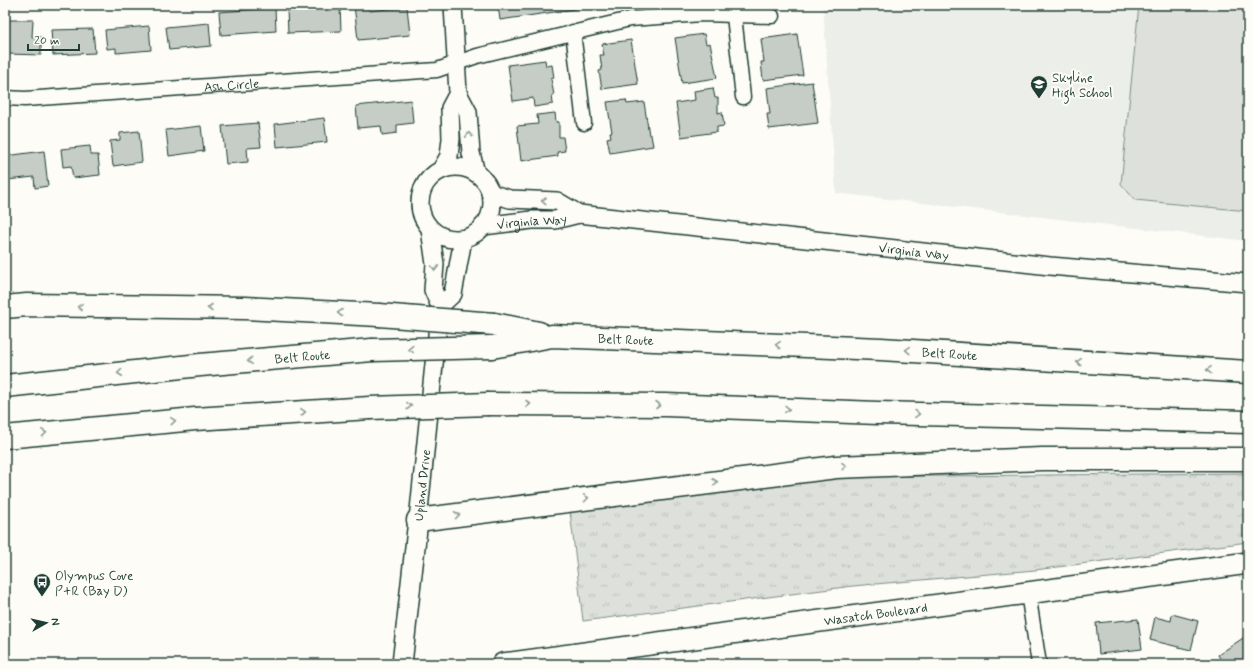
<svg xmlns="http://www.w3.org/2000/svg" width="1253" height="669" font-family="Mynerve,sans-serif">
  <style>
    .built { fill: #eceee9 }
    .park { fill: url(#park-tufts); stroke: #7e8e88 }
    .pitch { fill: #dde0db; stroke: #7e8e88 }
    .building { fill: #c6cdc7; stroke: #1f3d34 }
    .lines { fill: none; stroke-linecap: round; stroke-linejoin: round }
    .minor-casing { stroke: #1f3d34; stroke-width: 17 }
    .tertiary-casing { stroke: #1f3d34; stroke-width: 20 }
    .secondary-casing { stroke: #1f3d34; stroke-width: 22 }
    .primary-casing { stroke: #1f3d34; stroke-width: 24 }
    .motorway-casing { stroke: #1f3d34; stroke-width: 25 }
    .minor { stroke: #fdfcf7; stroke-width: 14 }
    .tertiary { stroke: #fdfcf7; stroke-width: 17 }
    .secondary { stroke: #fdfcf7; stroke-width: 19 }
    .primary { stroke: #fdfcf7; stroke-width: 21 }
    .motorway { stroke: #fdfcf7; stroke-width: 22 }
    .motorway-bridge-casing { stroke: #1f3d34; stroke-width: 25; stroke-linecap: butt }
    .motorway-bridge { stroke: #fdfcf7; stroke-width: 22 }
    .oneway { stroke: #8e9c96 }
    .labels { text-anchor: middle; stroke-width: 4; stroke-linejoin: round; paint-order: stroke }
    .poi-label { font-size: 13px; fill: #1f3d34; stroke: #fdfcf7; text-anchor: start }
    .street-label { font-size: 13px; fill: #1f3d34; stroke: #fdfcf7 }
  </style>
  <defs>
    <pattern id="park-tufts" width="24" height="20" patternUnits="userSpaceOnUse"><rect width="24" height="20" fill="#dde0db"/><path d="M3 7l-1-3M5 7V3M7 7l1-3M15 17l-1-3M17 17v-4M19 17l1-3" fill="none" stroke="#bdc1bd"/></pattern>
  </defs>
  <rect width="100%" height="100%" fill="#fdfcf7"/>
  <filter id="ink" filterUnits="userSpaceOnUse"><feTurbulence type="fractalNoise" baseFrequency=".025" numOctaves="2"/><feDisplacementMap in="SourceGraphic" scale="8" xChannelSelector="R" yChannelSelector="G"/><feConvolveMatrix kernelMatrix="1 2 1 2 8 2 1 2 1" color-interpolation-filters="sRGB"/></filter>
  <g filter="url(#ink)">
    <polygon class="built" points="823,5 1248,5 1248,241 836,193"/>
    <polygon class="park" points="1248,473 1248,542 1035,570 853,586 583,621 570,511 835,477"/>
    <polygon class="pitch" points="1139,5 1248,5 1248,211 1135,200 1121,184"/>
    <g class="building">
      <polygon points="354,5 369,5 369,11 407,7 410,35 358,40"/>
      <polygon points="498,5 602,5 500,20"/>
      <polygon points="340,6 341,31 288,33 287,9"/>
      <polygon points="275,8 276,31 221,35 219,12"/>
      <polygon points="9,20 33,20 32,37 41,37 41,55 8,54"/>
      <polygon points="209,23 211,46 169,50 166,27"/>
      <polygon points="149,26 151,50 116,53 116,48 107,49 105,30"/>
      <polygon points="93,29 95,53 53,55 51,30"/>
      <polygon points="704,34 706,44 710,43 717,78 682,83 675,38"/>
      <polygon points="797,34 803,75 763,80 761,62 764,62 761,39"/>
      <polygon points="631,40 638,84 602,89 599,71 602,70 600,55 604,55 602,44"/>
      <polygon points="545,60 546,66 552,65 554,78 551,79 554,95 552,95 553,104 534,107 533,98 513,101 508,65"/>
      <polygon points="812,82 818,123 769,129 767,114 770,114 767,88"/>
      <polygon points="713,88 715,98 718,98 718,113 722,112 724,126 717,127 717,132 681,137 676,103 695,100 694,91"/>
      <polygon points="411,100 413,123 397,125 397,133 382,135 381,126 358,128 356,106"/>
      <polygon points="626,100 627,104 644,102 649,135 651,135 653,146 610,153 607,138 611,137 610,132 612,132 607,102"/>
      <polygon points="555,113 556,122 559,122 559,137 563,137 565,151 557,152 558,156 521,161 517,126 538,124 537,115"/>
      <polygon points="324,118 327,142 277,147 275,124"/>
      <polygon points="258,123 261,147 247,148 248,162 226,164 222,126"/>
      <polygon points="201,126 204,151 169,156 166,130"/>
      <polygon points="139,131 142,162 113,166 110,141 120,140 120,133"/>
      <polygon points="90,146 91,155 98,155 100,175 73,178 71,166 63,167 61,149"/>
      <polygon points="44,151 48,186 35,188 34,177 7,180 5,156"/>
      <polygon points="1172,614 1198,621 1191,650 1150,640 1155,617 1171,621"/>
      <polygon points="1138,619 1142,649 1099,654 1096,623"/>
      <polygon points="1246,636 1248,638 1248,664 1223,664 1218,655"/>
    </g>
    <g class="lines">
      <g class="minor-casing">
        <g id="minor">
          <polyline points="734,16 743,97"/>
          <polyline points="573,32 584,123"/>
          <path id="s1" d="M5,98L25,99L437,70L477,56L630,19L702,14L772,16"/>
          <polyline points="1028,593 1039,664"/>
        </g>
      </g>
      <g class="tertiary-casing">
        <g id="tertiary">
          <polyline points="453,5 458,93 468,112 471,153 476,173"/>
          <circle cx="456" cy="203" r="36"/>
          <polyline points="441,170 449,156 451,139 450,108 458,93"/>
          <polyline points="490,193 510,199 557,201 579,214"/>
          <path id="s2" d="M483,226L532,220H555L579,214L1050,266L1248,283"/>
          <polyline points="440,306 453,294 463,239"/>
          <path id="s3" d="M418,520L440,306L433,290L435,264L430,229"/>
        </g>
      </g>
      <g class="secondary-casing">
        <polyline id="secondary" points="402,664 418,520"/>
      </g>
      <g class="primary-casing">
        <g id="primary">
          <path id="s4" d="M503,664L1248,563"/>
        </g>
      </g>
      <g class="motorway-casing">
        <g id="motorway">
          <polyline points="5,307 27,305 245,308 379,315"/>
          <polyline points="494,324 539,333"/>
          <path id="s5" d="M492,347L552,336L881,349L1248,372"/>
          <path id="s6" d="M5,386L200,365L372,350"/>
          <polyline points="489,404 666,405 878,413 1248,422"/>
          <polyline points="5,437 195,419 370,408"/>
          <polyline points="418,520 836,467 1042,459 1248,459"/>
        </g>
      </g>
      <use href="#minor" class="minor"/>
      <use href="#tertiary" class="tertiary"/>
      <use href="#secondary" class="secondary"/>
      <use href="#primary" class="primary"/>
      <use href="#motorway" class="motorway"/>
      <g class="motorway-bridge-casing">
        <g id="motorway-bridge">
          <polyline points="379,315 494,324"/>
          <polyline points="372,350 492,347"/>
          <polyline points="370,408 489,404"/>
        </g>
      </g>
      <use href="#motorway-bridge" class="motorway-bridge"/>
    </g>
    <defs><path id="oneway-chevron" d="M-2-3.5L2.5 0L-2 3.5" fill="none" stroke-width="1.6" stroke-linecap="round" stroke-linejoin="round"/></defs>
    <g class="oneway">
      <use href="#oneway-chevron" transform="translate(469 135) rotate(-94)"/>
      <use href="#oneway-chevron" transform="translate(544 201) rotate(-177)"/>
      <use href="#oneway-chevron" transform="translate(435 268) rotate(90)"/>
      <use href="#oneway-chevron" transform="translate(80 307) rotate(-179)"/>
      <use href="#oneway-chevron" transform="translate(210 308) rotate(-180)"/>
      <use href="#oneway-chevron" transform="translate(340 313) rotate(-177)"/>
      <use href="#oneway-chevron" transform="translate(778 345) rotate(-178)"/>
      <use href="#oneway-chevron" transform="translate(411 349) rotate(178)"/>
      <use href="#oneway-chevron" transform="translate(908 350) rotate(-176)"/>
      <use href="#oneway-chevron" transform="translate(250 361) rotate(175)"/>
      <use href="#oneway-chevron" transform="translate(1079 362) rotate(-176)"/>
      <use href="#oneway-chevron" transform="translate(1209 370) rotate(-177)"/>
      <use href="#oneway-chevron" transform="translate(120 373) rotate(174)"/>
      <use href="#oneway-chevron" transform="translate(528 404)"/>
      <use href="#oneway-chevron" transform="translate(658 405)"/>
      <use href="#oneway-chevron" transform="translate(409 406) rotate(-2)"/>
      <use href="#oneway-chevron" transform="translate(787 409) rotate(2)"/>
      <use href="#oneway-chevron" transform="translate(303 412) rotate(-4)"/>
      <use href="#oneway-chevron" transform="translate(917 414) rotate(2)"/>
      <use href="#oneway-chevron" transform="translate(173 421) rotate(-5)"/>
      <use href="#oneway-chevron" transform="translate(44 433) rotate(-5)"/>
      <use href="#oneway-chevron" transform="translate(844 466) rotate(-2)"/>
      <use href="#oneway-chevron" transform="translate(715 482) rotate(-7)"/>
      <use href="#oneway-chevron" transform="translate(586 498) rotate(-7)"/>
      <use href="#oneway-chevron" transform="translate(457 515) rotate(-7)"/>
    </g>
  </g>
  <defs>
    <g id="school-pin" transform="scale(0.9)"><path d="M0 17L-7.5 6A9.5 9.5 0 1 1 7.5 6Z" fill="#1f3d34" stroke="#fdfcf7"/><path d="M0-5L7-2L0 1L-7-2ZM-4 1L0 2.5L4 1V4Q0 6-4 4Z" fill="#fff"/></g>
    <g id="bus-pin" transform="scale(0.9)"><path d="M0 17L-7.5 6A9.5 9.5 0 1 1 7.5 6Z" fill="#1f3d34" stroke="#fdfcf7"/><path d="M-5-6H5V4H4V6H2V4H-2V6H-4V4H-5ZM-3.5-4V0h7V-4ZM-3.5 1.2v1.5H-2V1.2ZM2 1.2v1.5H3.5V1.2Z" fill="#fff"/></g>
  </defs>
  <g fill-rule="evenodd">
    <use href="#school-pin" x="1039" y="84"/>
    <use href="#bus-pin" x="42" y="582"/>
  </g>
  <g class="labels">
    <g class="poi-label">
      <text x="1052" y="82">Skyline<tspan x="1052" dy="15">High School</tspan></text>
      <text x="55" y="580">Olympus Cove<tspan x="55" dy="15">P+R (Bay D)</tspan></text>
    </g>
    <g class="street-label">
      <text dy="5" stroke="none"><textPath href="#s1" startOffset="227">Ash Circle</textPath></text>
      <text dy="5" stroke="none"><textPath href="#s2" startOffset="49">Virginia Way</textPath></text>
      <text dy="5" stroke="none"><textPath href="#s2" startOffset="434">Virginia Way</textPath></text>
      <text dy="5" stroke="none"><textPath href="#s5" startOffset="135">Belt Route</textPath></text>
      <text dy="5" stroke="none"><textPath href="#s5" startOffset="459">Belt Route</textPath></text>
      <text dy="5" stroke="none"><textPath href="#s6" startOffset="299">Belt Route</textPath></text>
      <text dy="5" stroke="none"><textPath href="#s3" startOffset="35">Upland Drive</textPath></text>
      <text dy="5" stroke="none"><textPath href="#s4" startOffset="376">Wasatch Boulevard</textPath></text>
    </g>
  </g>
  <rect width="1253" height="669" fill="none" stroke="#fdfcf7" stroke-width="20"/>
  <rect x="10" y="10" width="1233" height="649" fill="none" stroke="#1f3d34" stroke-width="1.5" filter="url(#ink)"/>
  <g transform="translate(46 623) rotate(82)" stroke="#fdfcf7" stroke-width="3" paint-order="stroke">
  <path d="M0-3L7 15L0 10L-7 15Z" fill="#1f3d34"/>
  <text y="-6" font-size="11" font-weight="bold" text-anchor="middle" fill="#1f3d34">N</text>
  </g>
  <path d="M28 44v6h51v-6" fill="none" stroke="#1f3d34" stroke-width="2"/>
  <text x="34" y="44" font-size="12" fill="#1f3d34" stroke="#fdfcf7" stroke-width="3" paint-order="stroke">20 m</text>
</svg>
